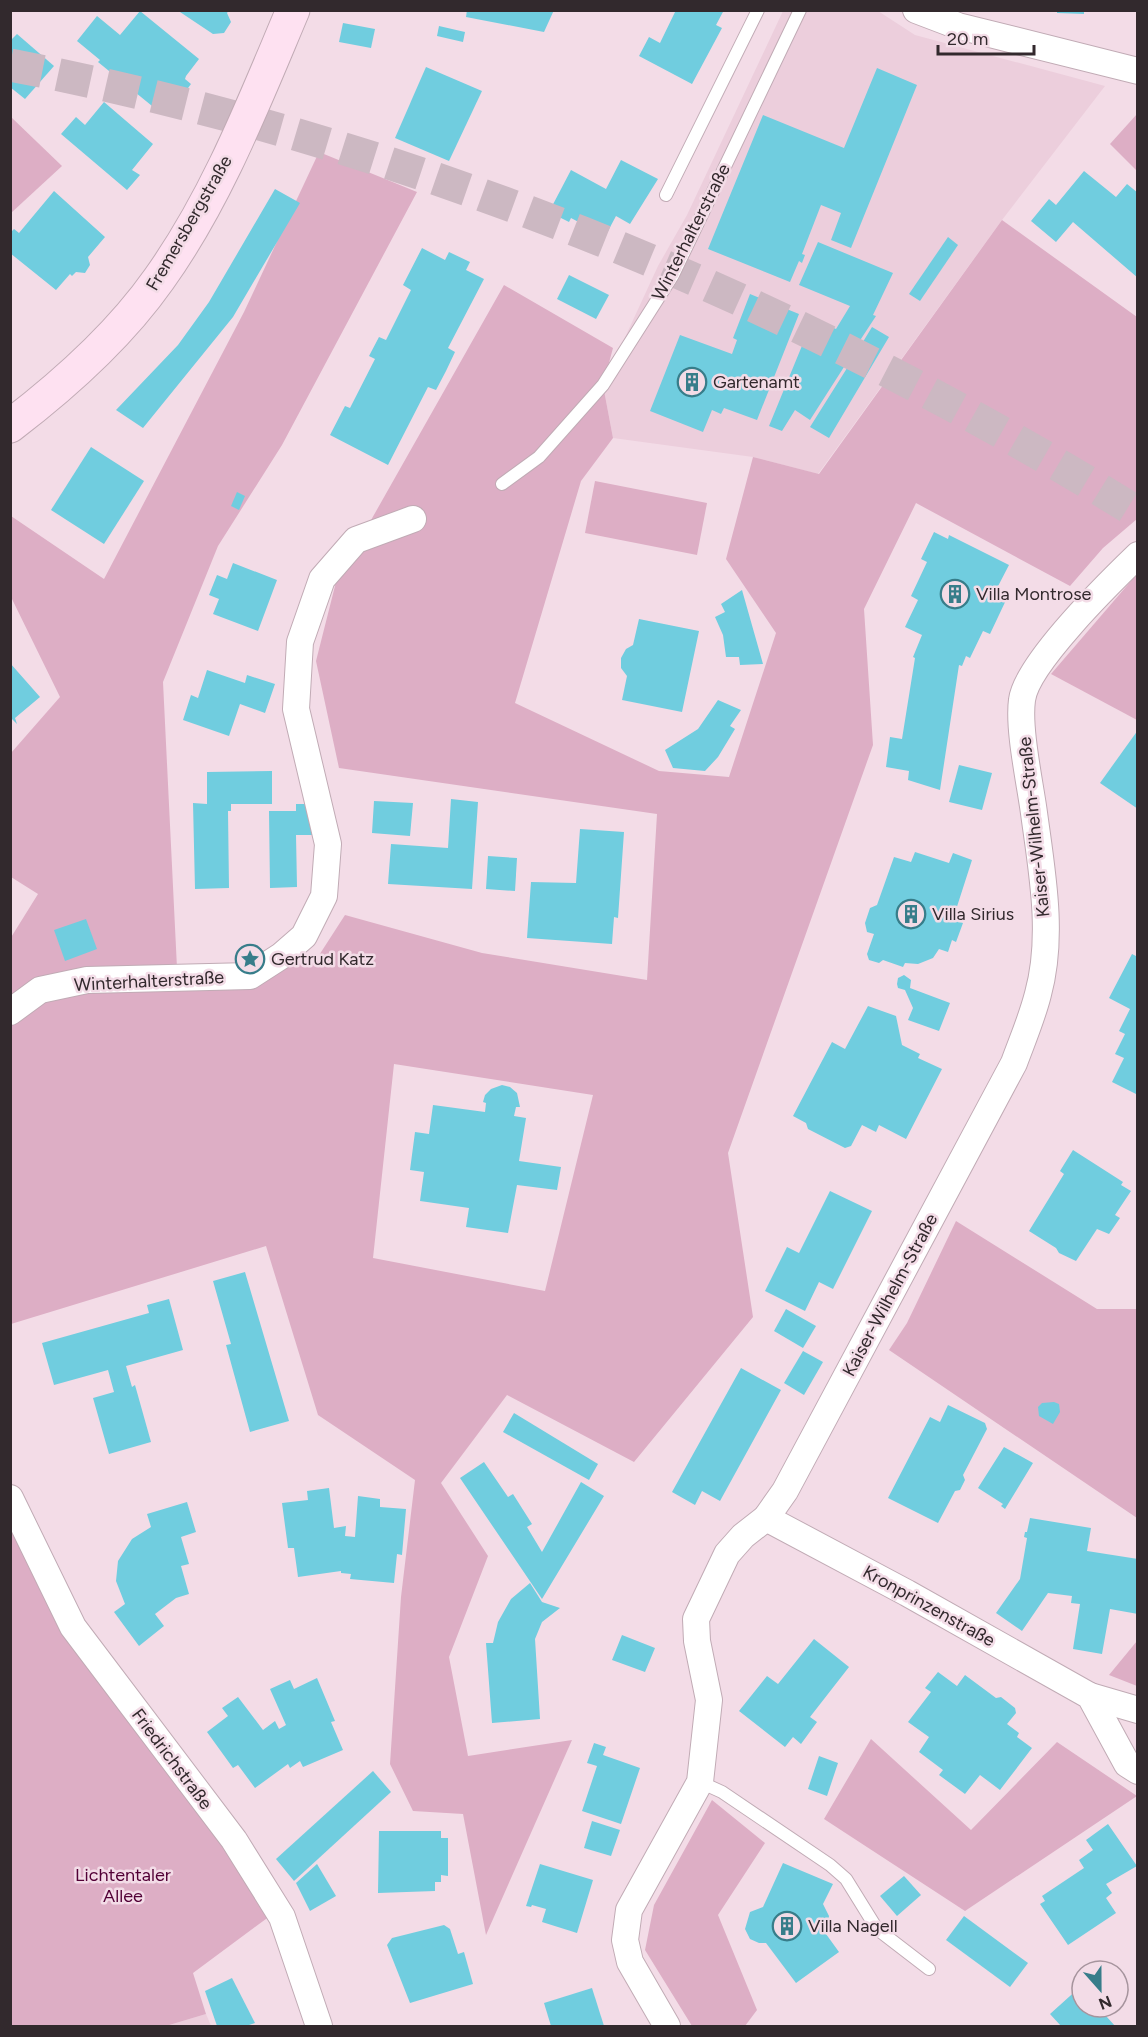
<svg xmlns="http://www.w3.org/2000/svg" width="1148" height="2037" font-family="Figtree,sans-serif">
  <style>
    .built { fill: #eccedc }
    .green { fill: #ddaec5; fill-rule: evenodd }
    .building { fill: #70cddf }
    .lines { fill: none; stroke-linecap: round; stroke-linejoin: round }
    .primary-tunnel { stroke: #ccb8c2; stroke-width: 33; stroke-dasharray: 33 16; stroke-linecap: butt }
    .service-casing { stroke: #c1abb5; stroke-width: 14 }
    .minor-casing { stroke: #c1abb5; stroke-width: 28 }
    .secondary-casing { stroke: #c1abb5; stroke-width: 35 }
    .service { stroke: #fff; stroke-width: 12 }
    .minor { stroke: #fff; stroke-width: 26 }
    .secondary { stroke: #fee1f1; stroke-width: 33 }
    .labels { text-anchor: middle; stroke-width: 5; stroke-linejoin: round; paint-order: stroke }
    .street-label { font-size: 18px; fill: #32292d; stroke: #f3dce7 }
    .poi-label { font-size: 18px; fill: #32292d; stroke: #f3dce7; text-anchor: start }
    .park-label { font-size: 18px; fill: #520036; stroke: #f3dce7 }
  </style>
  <rect width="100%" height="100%" fill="#f3dce7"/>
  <g class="built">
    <polygon points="783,11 878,11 915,35 1105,86 1002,220 818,474 753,457 613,438 603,385 658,266 687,215"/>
    <polygon points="206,2014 211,2026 166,2026"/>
  </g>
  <g class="green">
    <polygon points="1137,114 1137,171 1110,144"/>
    <polygon points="11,117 62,166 11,213"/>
    <path d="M319,152L417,192L282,445L218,546L163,682L177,968L314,963L345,915L482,953L647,980L657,814L339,768L316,661L336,582L504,285L613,348L603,385L613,438L581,481L515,703L659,771L729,777L776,633L726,559L753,457L819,474L1002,220L1137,317V519L1103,548L1070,586L916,503L864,609L873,745L728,1153L753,1317L634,1462L507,1395L441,1483L488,1556L449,1657L468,1756L572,1740L486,1935L463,1814L413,1811L390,1764L401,1597L415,1480L318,1415L266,1246L11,1324L10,939L38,894L11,877V753L60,697L11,597V516L104,579L244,312ZM394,1064L593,1095L545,1291L373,1258Z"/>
    <polygon points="595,481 707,503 697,555 585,533"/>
    <polygon points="1137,574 1137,720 1051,674"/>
    <polygon points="956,1221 1097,1309 1137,1309 1137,1518 889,1350 907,1323"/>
    <polygon points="10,1498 48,1579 218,1819 270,1916 193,1973 206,2014 166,2026 11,2026"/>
    <polygon points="1137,1641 1137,1686 1109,1675"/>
    <polygon points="871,1739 971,1830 1057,1742 1137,1796 965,1911 824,1819"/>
    <polygon points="712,1800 765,1843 718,1915 757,2010 745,2026 692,2026 645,1950 654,1905"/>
  </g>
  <g class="building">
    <polygon points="177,10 229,10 227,13 231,22 224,33 213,34"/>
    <polygon points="467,10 554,10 544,32 466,17"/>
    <polygon points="676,10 724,10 716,25 722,28 692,84 639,56 649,37 660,43"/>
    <polygon points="1057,10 1084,10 1084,14 1057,13"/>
    <polygon points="140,11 199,59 186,76 185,79 191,84 179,100 172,94 157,110 98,62 100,60 77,41 97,16 120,35"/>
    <polygon points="343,23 375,29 371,48 339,42"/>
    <polygon points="439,26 465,32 463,42 437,36"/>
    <polygon points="17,34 54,66 25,99 10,87 10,41"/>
    <polygon points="426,67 482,91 449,161 395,138"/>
    <polygon points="877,68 917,85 851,248 831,240 841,213 821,205 802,254 805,255 802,263 799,261 790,282 708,249 763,115 844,148"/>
    <polygon points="104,102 153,144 132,170 140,175 127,190 61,134 76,117 85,125"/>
    <polygon points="621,160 658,179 630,224 616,216 608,231 590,222 588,227 571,218 569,222 549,212 571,170 606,189"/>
    <polygon points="1084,171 1116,197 1127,184 1138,193 1138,278 1073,222 1056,242 1031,221 1049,199 1056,205"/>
    <polygon points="275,189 300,203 233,317 143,428 116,410 178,345 209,302"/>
    <polygon points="54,191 105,237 88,257 90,265 85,273 76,272 72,276 70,274 56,290 10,253 10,233 14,229 19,233"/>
    <polygon points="948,237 958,245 920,301 909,294"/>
    <polygon points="818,242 893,273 873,315 876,316 855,348 858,350 872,327 889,337 829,438 810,427 854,357 851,356 810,420 795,410 782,431 769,426 813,319 836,329 850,306 799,285"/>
    <polygon points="422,248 445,260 449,252 470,262 466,270 484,279 448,348 455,352 446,371 436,390 428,387 388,465 330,435 345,406 350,408 375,359 369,356 379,337 386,340 411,290 403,285"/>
    <polygon points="569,275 609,295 596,319 557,299"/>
    <polygon points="750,294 799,314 757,420 724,408 721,414 712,410 703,432 650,411 680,335 732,354 737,340 733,338"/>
    <polygon points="91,447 144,481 104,544 51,510"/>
    <polygon points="237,492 245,496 239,510 231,506"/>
    <polygon points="934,532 948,539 949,535 1009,565 995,592 1007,598 990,634 983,631 970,658 966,656 962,666 959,665 940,790 908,780 909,771 886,767 890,737 902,739 915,658 913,657 922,635 905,627 918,600 911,596 927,562 921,559"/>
    <polygon points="233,563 277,580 258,631 213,614 219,599 209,595 217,575 227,579"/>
    <polygon points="742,590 763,664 740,665 739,657 726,657 723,635 715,617 725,612 721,604"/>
    <polygon points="639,619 699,631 682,712 622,700 627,676 621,668 621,658 626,649 633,645"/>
    <polygon points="10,663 40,697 15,718 17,724 10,717"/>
    <polygon points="207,670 245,683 247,675 275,684 265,713 240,704 229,736 183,720 191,695 198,698"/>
    <polygon points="718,700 741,710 730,726 735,729 718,757 705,771 673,768 665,750 698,729"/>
    <polygon points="1138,730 1138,809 1100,783"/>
    <polygon points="959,765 992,773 982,810 949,802"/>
    <polygon points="272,771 272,804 231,804 231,811 228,811 229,888 195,889 193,803 207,804 207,772"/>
    <polygon points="451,799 478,802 472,889 388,884 391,844 448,848"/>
    <polygon points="374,801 413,803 410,836 372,833"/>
    <polygon points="296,804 310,804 312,835 296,835 297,887 270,888 269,811 296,811"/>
    <polygon points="580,829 624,832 618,918 614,917 612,944 527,938 531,882 576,883"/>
    <polygon points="915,852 949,863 953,853 972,860 953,919 963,923 956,942 952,940 948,952 939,949 933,958 918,964 905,963 903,967 883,960 879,963 869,960 867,954 874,934 867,932 865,923 870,908 877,905 894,857 911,862"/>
    <polygon points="488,856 517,858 515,891 486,889"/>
    <polygon points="86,919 97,949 65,961 54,930"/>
    <polygon points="1132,954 1138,957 1138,1095 1112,1082 1124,1058 1115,1054 1125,1034 1119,1031 1130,1009 1109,998"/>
    <polygon points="904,975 911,980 910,988 950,1003 939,1031 908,1020 913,1008 905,990 898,988 897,984 898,978"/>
    <polygon points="868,1006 896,1016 902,1045 920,1054 918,1058 942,1069 906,1139 879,1125 876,1132 862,1125 851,1146 845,1148 808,1129 806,1123 793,1116 832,1042 845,1049"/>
    <polygon points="502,1085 510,1087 517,1093 520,1107 516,1107 514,1116 526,1118 519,1161 561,1167 557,1190 517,1185 508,1233 466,1227 469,1208 420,1201 424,1172 410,1170 415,1132 429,1134 433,1105 485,1112 486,1103 483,1102 485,1095 491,1089"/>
    <polygon points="1073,1150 1123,1182 1121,1185 1131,1191 1115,1215 1120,1218 1109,1234 1097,1229 1076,1261 1059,1253 1056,1248 1029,1231 1064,1174 1060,1171"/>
    <polygon points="830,1191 872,1211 833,1289 819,1282 805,1311 765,1291 787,1247 799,1253"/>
    <polygon points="245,1272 289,1421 250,1432 226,1345 231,1344 213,1281"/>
    <polygon points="169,1299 183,1350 126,1366 132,1387 135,1385 151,1442 109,1454 93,1398 114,1392 108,1370 54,1385 42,1343 149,1313 147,1305"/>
    <polygon points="786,1309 816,1326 803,1348 774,1331"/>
    <polygon points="803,1351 823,1362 804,1395 784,1383"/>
    <polygon points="741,1368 781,1390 720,1501 702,1491 695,1505 672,1492"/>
    <polygon points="1054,1402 1059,1404 1060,1412 1053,1424 1039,1416 1038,1407 1042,1403"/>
    <polygon points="948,1405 985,1423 987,1429 963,1475 965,1480 960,1490 955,1491 938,1523 888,1498 930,1417 940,1422"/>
    <polygon points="514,1413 598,1464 589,1480 503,1432"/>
    <polygon points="1004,1447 1033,1463 1005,1509 1001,1506 1003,1504 978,1488"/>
    <polygon points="484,1462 508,1497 513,1494 532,1524 527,1527 542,1552 581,1482 604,1496 542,1599 460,1478"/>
    <polygon points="329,1488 334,1528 346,1526 345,1536 355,1537 358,1496 380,1499 380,1507 406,1509 402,1555 397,1554 394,1583 350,1579 351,1574 341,1573 341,1571 298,1577 294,1548 288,1548 282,1503 308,1500 307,1491"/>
    <polygon points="187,1502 196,1532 181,1537 189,1564 181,1566 189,1594 176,1598 155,1614 164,1626 139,1646 114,1612 125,1604 116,1581 118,1561 132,1539 151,1527 147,1514"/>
    <polygon points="1030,1518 1091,1528 1087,1551 1138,1559 1138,1614 1110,1609 1102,1654 1073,1649 1080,1604 1071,1603 1072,1596 1048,1593 1022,1631 996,1613 1020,1579 1027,1538 1024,1537 1025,1532 1027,1532"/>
    <polygon points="530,1583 542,1602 560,1608 542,1622 535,1639 540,1719 492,1723 486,1643 493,1643 498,1622 511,1599"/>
    <polygon points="622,1635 655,1648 645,1672 612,1660"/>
    <polygon points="814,1639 849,1667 810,1717 817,1722 801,1744 793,1737 785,1747 739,1711 767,1676 778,1684"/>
    <polygon points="938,1672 957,1686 965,1675 996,1698 1001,1697 1015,1708 1016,1713 1007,1724 1019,1733 1017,1737 1032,1748 1000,1790 980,1775 965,1794 939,1775 943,1770 919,1752 929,1737 908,1722 931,1692 925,1688"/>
    <polygon points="317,1678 335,1721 331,1722 343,1750 303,1767 300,1761 290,1768 288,1764 255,1788 238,1765 233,1768 207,1732 228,1716 222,1708 238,1697 263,1730 275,1721 279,1729 286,1725 270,1689 290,1680 294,1689"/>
    <polygon points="594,1743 606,1747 603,1755 640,1768 621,1824 582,1811 597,1766 587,1763"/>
    <polygon points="819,1756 838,1763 827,1796 808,1789"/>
    <polygon points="373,1771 391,1792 294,1881 276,1859"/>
    <polygon points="592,1821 620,1830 611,1856 584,1848"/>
    <polygon points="1108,1824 1137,1866 1106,1884 1112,1893 1106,1898 1116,1913 1068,1945 1040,1904 1045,1901 1042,1896 1084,1868 1079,1860 1093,1850 1086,1840"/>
    <polygon points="379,1831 441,1831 441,1838 448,1838 448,1876 441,1875 441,1882 435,1882 435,1891 378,1893"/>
    <polygon points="783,1863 833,1884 823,1904 829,1916 826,1934 839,1952 796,1983 766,1943 759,1943 750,1939 745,1929 750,1912 763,1907"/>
    <polygon points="317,1864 336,1896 310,1911 296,1883"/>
    <polygon points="540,1864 593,1880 577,1933 542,1922 546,1909 532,1905 531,1907 526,1906"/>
    <polygon points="904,1876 921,1895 897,1916 880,1896"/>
    <polygon points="964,1916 1028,1963 1010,1987 946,1940"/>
    <polygon points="444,1925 450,1929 458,1954 464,1952 473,1984 410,2003 387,1945 392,1938"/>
    <polygon points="232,1978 255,2023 246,2026 217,2026 205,1991"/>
    <polygon points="1080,1987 1082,2007 1098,2007 1115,2026 1061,2026 1050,2014"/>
    <polygon points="592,1988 604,2026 551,2026 544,2003"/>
  </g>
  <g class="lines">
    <path class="primary-tunnel" d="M10,65C409,142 794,299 1138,513"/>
    <g class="service-casing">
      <g id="service">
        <polyline points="666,195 758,10"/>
        <polyline points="502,484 539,457 603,385 673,275 800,10"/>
        <polyline points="700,1782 722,1792 830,1865 846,1879 877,1929 929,1969"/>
      </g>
    </g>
    <g class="minor-casing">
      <g id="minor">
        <polyline points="916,10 958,26 1138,71"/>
        <polyline points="10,1012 40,990 87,980 250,976 281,956 304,936 324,896 328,844 296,709 300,642 322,579 356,540 413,519"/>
        <polyline points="10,1498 73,1627 234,1840 282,1917 319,2026"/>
        <polyline points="766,1518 907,1593 1090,1696 1127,1764 1138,1771"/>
        <polyline points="1090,1696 1138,1710"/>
        <path d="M667,2026L630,1962L625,1940L629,1910L700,1782L709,1700L697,1641L696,1619L727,1554L743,1536L766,1518L785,1491L1014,1063C1022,1041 1032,1018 1038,994C1054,936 1042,872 1034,813C1030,783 1018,729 1022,700C1026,664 1110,582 1138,555"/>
      </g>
    </g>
    <g class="secondary-casing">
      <path id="secondary" d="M10,426C65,384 119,336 159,279C217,198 254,102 293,10"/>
    </g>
    <use href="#service" class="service"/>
    <use href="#minor" class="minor"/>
    <use href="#secondary" class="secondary"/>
  </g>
  <defs>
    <g id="building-ring" transform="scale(1.5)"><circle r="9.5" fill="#f3dce7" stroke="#377d8a" stroke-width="1.5"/><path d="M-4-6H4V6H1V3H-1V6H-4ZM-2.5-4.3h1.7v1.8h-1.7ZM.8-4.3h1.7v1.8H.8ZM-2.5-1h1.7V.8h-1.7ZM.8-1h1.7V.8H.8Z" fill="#377d8a"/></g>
    <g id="sight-ring" transform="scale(1.5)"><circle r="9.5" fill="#f3dce7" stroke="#377d8a" stroke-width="1.5"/><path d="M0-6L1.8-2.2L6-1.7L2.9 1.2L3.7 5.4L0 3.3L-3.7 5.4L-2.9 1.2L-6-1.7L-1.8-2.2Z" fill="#377d8a"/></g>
  </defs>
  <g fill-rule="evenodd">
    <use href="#building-ring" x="692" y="382"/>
    <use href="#building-ring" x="955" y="594"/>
    <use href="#building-ring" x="911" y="914"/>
    <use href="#sight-ring" x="250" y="959"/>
    <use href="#building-ring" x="787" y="1926"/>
  </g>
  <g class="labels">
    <g class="street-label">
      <text transform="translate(189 223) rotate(-60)" y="6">Fremersbergstraße</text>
      <text transform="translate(691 232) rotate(-63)" y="6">Winterhalterstraße</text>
      <text transform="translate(1034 827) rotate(-96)" y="6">Kaiser-Wilhelm-Straße</text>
      <text transform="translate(149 981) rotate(-3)" y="6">Winterhalterstraße</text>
      <text transform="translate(890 1295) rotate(-62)" y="6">Kaiser-Wilhelm-Straße</text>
      <text transform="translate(929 1606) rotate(29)" y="6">Kronprinzenstraße</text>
      <text transform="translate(172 1759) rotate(53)" y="6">Friedrichstraße</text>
    </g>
    <g class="poi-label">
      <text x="713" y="388">Gartenamt</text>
      <text x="976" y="600">Villa Montrose</text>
      <text x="932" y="920">Villa Sirius</text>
      <text x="271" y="965">Gertrud Katz</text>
      <text x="808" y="1932">Villa Nagell</text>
    </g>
    <g class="park-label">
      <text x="123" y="1881">Lichtentaler<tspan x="123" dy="21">Allee</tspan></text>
    </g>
  </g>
  <rect width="1148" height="2037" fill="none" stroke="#32292d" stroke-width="24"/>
  <g transform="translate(1100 1989) rotate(159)"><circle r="28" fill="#f3dce7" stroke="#a6949d" stroke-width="1.5"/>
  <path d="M0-4.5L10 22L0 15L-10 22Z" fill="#377d8a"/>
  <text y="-9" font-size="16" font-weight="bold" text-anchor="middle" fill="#32292d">N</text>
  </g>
  <path d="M938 45v9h96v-9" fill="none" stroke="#32292d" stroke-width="3"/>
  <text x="947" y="45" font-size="18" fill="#32292d" stroke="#f3dce7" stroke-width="4.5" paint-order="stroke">20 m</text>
</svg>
